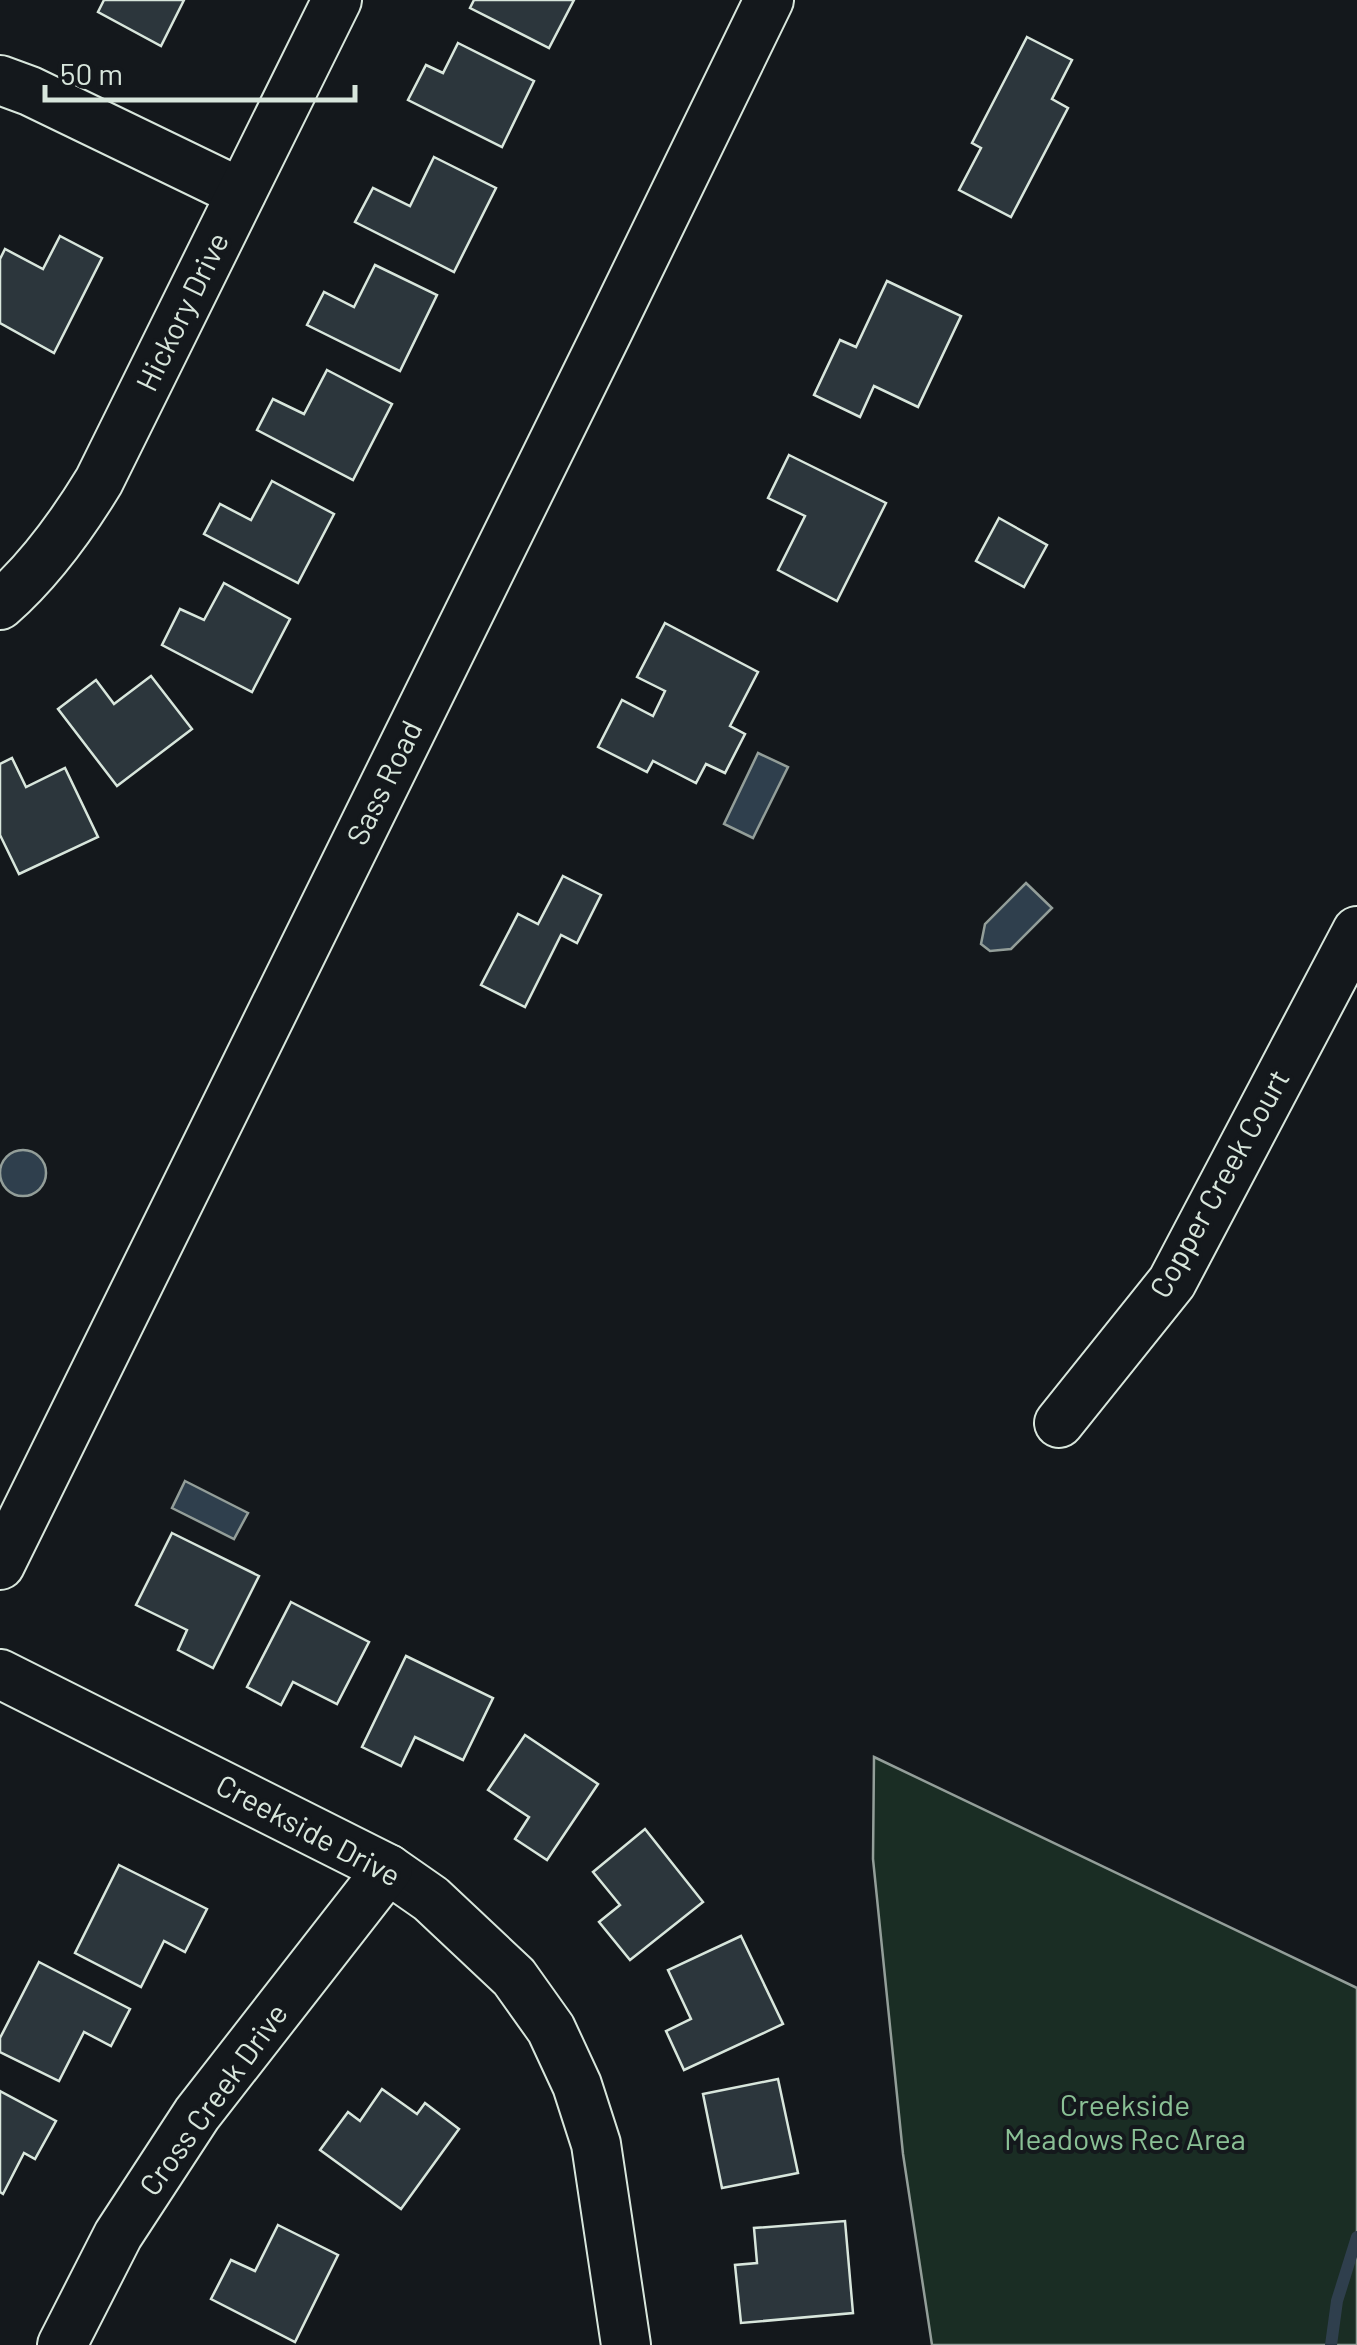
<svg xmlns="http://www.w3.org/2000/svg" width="1357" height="2345" font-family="Barlow,sans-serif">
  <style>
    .green { fill: #1a2d24; stroke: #939e99; stroke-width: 2.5 }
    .water { fill: #2f3f4d; stroke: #939e99; stroke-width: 2.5 }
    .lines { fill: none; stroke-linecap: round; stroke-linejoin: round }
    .stream { stroke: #2f3f4d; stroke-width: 12 }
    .building { fill: #2c363c; stroke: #d8e6dc; stroke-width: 2.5 }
    .minor-casing { stroke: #d8e6dc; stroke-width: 52 }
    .minor { stroke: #14181c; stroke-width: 48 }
    .labels { text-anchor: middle; stroke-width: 8; stroke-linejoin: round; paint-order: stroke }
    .street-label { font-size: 30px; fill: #d8e6dc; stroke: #14181c }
    .park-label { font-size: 30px; fill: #8ac095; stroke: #14181c }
  </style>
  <rect width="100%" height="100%" fill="#14181c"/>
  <polygon class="green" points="874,1757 1357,1988 1357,2345 932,2345 903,2154 873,1859"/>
  <g class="water">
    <polygon points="758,753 788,767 753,838 724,824"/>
    <polygon points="1026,883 1052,908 1011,949 990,951 981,944 985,924"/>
    <circle cx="23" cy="1173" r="23"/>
    <polygon points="185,1481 248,1513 234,1539 172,1508"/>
  </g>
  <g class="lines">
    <polyline class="stream" points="1331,2345 1337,2301 1357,2237"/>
  </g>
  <g class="building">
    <polygon points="104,0 184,0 161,46 98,12"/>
    <polygon points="474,0 574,0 549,48 470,8"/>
    <polygon points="1027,37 1072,60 1052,99 1068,108 1011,217 959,190 981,148 972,143"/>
    <polygon points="458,43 534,81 502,147 408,100 426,65 443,73"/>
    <polygon points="434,157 496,188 454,272 355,222 373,188 410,206"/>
    <polygon points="60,236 102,258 54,353 0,323 0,259 5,249 43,269"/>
    <polygon points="375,265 437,295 400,371 307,325 324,292 354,307"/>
    <polygon points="887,281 961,316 918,407 874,386 860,417 814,395 840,340 856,347"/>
    <polygon points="327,370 392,404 353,480 257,430 273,399 304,414"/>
    <polygon points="789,455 886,503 837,601 778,570 805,516 768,498"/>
    <polygon points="272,481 334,514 298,583 204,534 220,504 251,520"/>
    <polygon points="999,518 1047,545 1024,587 976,561"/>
    <polygon points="224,583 290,619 252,692 162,645 180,609 204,620"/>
    <polygon points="665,623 758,672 730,726 745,734 725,773 706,764 696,783 653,761 647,772 598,747 622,700 653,716 665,691 637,677"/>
    <polygon points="151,676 192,729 117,786 58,709 96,680 114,704"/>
    <polygon points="12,758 26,787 65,768 98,837 19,874 0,835 0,764"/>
    <polygon points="563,876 601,895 577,943 561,935 525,1007 481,985 518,914 538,924"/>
    <polygon points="172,1533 259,1576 213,1668 178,1650 187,1630 136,1605"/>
    <polygon points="291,1602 369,1642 337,1704 293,1682 281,1705 247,1687"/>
    <polygon points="406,1656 493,1698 463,1760 415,1737 401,1766 362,1747"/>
    <polygon points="525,1735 598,1784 547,1860 515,1839 529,1817 488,1790"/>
    <polygon points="645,1829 703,1902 630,1960 599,1922 620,1905 593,1872"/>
    <polygon points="119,1865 207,1909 185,1952 164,1941 141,1987 75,1953"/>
    <polygon points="741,1936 783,2024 684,2070 666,2031 691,2019 668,1970"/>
    <polygon points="39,1962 130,2009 111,2046 84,2032 59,2081 0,2052 0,2038"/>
    <polygon points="778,2079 798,2173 722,2188 703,2094"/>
    <polygon points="382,2089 417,2114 425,2103 459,2129 401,2209 320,2150 348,2112 360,2121"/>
    <polygon points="0,2091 56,2121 35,2159 24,2153 3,2194 0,2192"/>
    <polygon points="845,2221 853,2313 741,2323 735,2265 757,2263 754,2228"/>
    <polygon points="278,2225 338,2255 295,2342 211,2299 231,2260 255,2271"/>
  </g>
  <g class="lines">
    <g class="minor-casing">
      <g id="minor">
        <polyline points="0,80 30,91 241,193"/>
        <path d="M0,605C40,570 71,527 99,481L337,0"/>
        <polyline points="1059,1423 1172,1282 1357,931"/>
        <polyline points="0,1565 608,331 769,0"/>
        <polyline points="0,1674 388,1869 431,1899 514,1977 551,2029 577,2085 596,2144 626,2345"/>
        <polyline points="62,2345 118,2235 197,2114 388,1869"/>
      </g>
    </g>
    <use href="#minor" class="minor"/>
  </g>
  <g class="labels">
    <g class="street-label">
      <text transform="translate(183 312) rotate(-64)" y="10">Hickory Drive</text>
      <text transform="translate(385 783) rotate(-64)" y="10">Sass Road</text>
      <text transform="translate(1220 1184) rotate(-61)" y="10">Copper Creek Court</text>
      <text transform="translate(308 1831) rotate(28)" y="10">Creekside Drive</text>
      <text transform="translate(214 2100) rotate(-54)" y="10">Cross Creek Drive</text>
    </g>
    <g class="park-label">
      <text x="1125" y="2116">Creekside<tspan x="1125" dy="34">Meadows Rec Area</tspan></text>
    </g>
  </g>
  <path d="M45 85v15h310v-15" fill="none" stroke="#d8e6dc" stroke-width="5"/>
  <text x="60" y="85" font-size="30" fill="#d8e6dc" stroke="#14181c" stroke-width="8" paint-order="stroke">50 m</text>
</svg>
